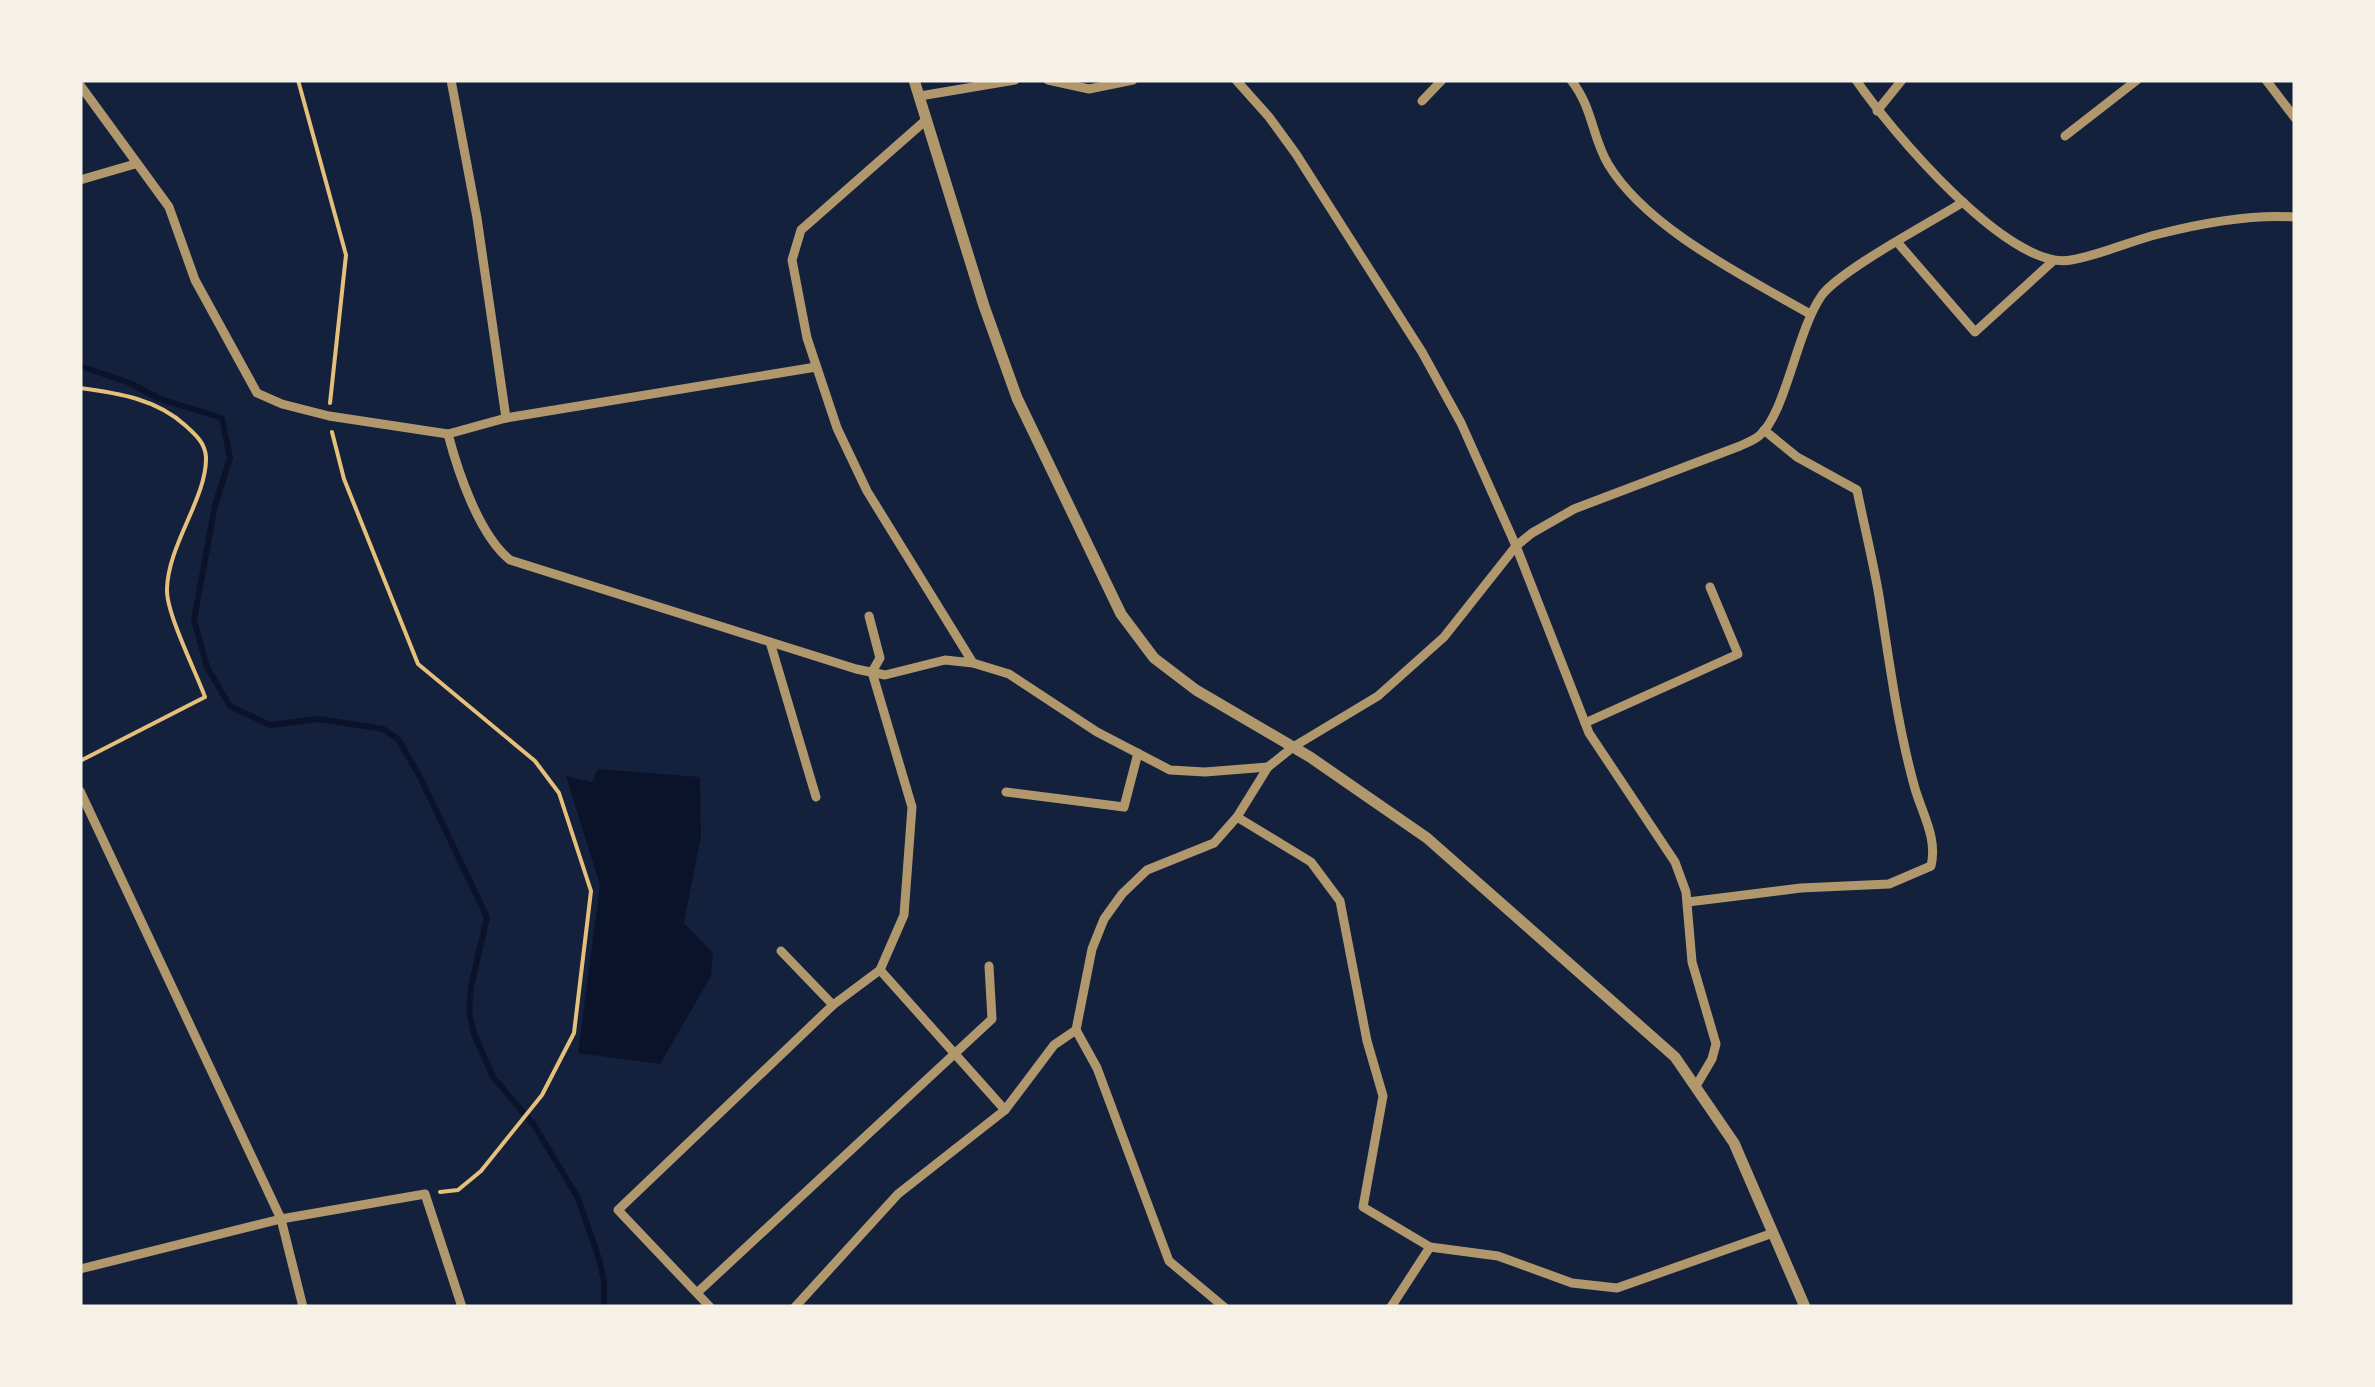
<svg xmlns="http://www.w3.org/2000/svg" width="2375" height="1387" font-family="'PT Sans',sans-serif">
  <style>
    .water { fill: #0b132b }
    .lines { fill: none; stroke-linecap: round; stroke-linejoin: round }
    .stream { stroke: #0b132b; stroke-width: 6 }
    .path { stroke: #e5c07b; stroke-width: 4 }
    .minor { stroke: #b1986c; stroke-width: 9 }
    .tertiary { stroke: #b1986c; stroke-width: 11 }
  </style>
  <rect width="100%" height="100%" fill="#14213d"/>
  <polygon class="water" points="598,769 700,777 701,836 684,923 713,953 711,976 660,1064 578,1053 600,885 566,776 592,782"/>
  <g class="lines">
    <polyline class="stream" points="80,366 130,383 160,399 222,418 230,458 215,505 194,620 207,667 230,706 270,725 319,719 383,729 398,739 420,777 487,917 471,987 469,1011 474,1034 493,1077 534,1125 578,1198 599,1259 604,1281 604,1307"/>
    <g class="path">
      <polyline points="298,80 346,255 330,403"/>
      <path d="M80,388C118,393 157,399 186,426C196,435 205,443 206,457C207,498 168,544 167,589C166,613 196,672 205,697L80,761"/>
      <polyline points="332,432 344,479 418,664 535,761 559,793 591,891 574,1033 542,1095 481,1171 458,1190 440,1192"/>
    </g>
    <g class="minor">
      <polyline points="451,80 477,218 506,418"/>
      <polyline points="1048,80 1089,89 1133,80"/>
      <polyline points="1236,80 1269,117 1296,154 1422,352 1461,423 1516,546 1589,733 1675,862 1686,892 1692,962 1716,1044 1712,1059 1696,1086"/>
      <path d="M1571,80C1593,108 1592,137 1608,164C1647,229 1746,277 1810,314"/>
      <path d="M1856,80C1889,128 2009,272 2071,260C2101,255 2130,241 2159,234C2202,223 2250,214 2295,217"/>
      <polyline points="2266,80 2295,118"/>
      <polyline points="80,85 169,207 195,280 257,393 282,404 329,416 448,434 506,418 816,367"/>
      <polyline points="920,96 1015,80"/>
      <polyline points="1422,101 1442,80"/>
      <polyline points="1877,111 1902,80"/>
      <polyline points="2065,136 2137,80"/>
      <polyline points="80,180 135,164"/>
      <polyline points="1898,243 1975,332 2053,261"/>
      <path d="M448,434C458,472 479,535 510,560L856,669L885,675L945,660L973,663L867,491L837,428L807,338L792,260L801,230L926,120"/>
      <polyline points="869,616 880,658 872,672 912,807 904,915 880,970"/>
      <polyline points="770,642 816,797"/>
      <polyline points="973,663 1009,674 1097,732 1170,770 1205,772 1268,767"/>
      <polyline points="1585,723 1738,654 1710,587"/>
      <polyline points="80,791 281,1219 303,1307"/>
      <polyline points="1006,792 1124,807 1138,753"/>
      <polyline points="1237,817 1311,862 1340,901 1367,1041 1383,1096 1363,1207 1430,1247 1498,1256 1572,1283 1617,1288 1773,1233"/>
      <path d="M1688,902L1801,888L1889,884L1931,866C1938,837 1921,812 1914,785C1897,723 1889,659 1879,596C1873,561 1864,525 1857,490L1797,457L1764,430"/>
      <polyline points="781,951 833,1005"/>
      <polyline points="80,1269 281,1219 425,1194 462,1307"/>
      <polyline points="698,1292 992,1019 989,966"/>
      <polyline points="710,1307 618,1210 833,1005 880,970 1005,1110"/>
      <polyline points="795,1307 898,1194 1005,1110 1054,1045 1076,1030"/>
      <path d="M1224,1307L1169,1261L1097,1068L1076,1030L1092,949L1104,919L1122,894L1147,870L1214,843L1237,817L1268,767L1293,747L1378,696L1444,637L1516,546L1532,533L1574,509L1740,446C1746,443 1755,440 1760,435C1786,412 1797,330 1822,295C1842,269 1930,223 1963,202"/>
      <polyline points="1391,1307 1430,1247"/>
    </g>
    <polyline class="tertiary" points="914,80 984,306 1017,398 1121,614 1154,658 1196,690 1310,757 1427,838 1675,1057 1734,1143 1805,1307"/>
  </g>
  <rect width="2375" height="1387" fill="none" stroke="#f6f1e7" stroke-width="165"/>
</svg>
